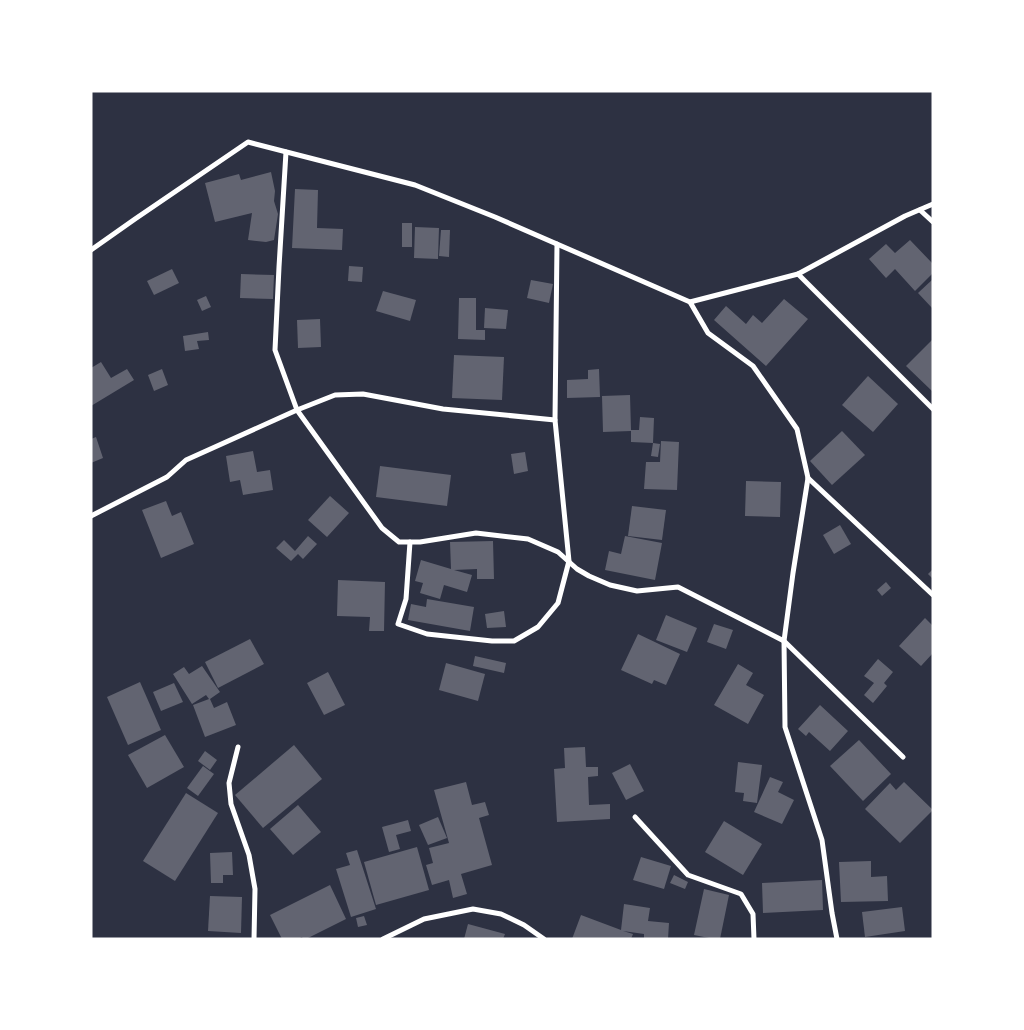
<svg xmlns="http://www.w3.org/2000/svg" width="1024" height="1030" font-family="Barlow,sans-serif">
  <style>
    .building { fill: #626471 }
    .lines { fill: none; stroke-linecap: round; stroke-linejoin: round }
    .minor { stroke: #fff; stroke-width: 5 }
  </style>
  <rect width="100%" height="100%" fill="#2d3142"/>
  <g class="building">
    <polygon points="271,172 275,191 274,201 278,214 274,240 266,242 248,240 252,213 215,222 205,183 239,174 241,180"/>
    <polygon points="295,189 318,190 317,228 343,229 342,250 292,248"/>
    <rect x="402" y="223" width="10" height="24"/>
    <polygon points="415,227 439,228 438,259 414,258"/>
    <polygon points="441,230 450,230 449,257 439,256"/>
    <polygon points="910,240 933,264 933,273 915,291 895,269 886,278 869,259 886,244 895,253"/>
    <polygon points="349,266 363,267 362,282 348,281"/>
    <polygon points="172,269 179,283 154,295 147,281"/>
    <polygon points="241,274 274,275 273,299 240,298"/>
    <polygon points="933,279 933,309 918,293"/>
    <polygon points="531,280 553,284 549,303 527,298"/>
    <polygon points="383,291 416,300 410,321 376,311"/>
    <polygon points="206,296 211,307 202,311 197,300"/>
    <polygon points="459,298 476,298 476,330 485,330 485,340 458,339"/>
    <polygon points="784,299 808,319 766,366 714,320 726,306 746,324 753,315 762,323"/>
    <polygon points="485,308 508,310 506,329 484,328"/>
    <polygon points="320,319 321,347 298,348 297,320"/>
    <polygon points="208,332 209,340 197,341 199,349 185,351 183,336"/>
    <polygon points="933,339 933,392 906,366"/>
    <polygon points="454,355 504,357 502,400 452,398"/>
    <polygon points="101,362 111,378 127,369 134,380 91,406 91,368"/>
    <polygon points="162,369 168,385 154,391 148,375"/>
    <polygon points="599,369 600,397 567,398 567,380 588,379 588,370"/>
    <polygon points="868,376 898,404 873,432 842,405"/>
    <polygon points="630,395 631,430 639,430 640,417 654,418 653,443 631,442 631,431 603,432 602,396"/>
    <polygon points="842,431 865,455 832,485 810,461"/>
    <polygon points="96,437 103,458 91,463 91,439"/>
    <polygon points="661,441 679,442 677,490 644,489 646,462 660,462"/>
    <polygon points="653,443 660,444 658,457 651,456"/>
    <polygon points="253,451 257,472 270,470 273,490 243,495 240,480 230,482 226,456"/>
    <polygon points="525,452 528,471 514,474 511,454"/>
    <polygon points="380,466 451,475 447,506 376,497"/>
    <polygon points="746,481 781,482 780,517 745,516"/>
    <polygon points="330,496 349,513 327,537 308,520"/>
    <polygon points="166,501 172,516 181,512 194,544 161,558 142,510"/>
    <polygon points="632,506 666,510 662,540 628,536"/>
    <polygon points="840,525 851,544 834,554 823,535"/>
    <polygon points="308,536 317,544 303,559 298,554 291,561 276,548 284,540 295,551"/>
    <polygon points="625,536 662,543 655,580 605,570 609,551 621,554"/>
    <polygon points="493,541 494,579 477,579 477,569 454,570 472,575 467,592 444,585 440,599 420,593 423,583 415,581 421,560 451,569 450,542"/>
    <polygon points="933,569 933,579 928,574"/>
    <polygon points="338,580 385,582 384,631 369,631 370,617 337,616"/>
    <polygon points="886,582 891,588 882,596 877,590"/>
    <polygon points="427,599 474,607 470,631 408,620 411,604 426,607"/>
    <polygon points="504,611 506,627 487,628 485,614"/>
    <polygon points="666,615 697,628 687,652 656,640"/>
    <polygon points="925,618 933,626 933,653 921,666 899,646"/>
    <polygon points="714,624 733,630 726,649 707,642"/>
    <polygon points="638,634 680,654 666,685 654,680 652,684 621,670"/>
    <polygon points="250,639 264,664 218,688 205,662"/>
    <polygon points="475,656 506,663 504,673 473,666"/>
    <polygon points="878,659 893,672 884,683 887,686 873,703 864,695 874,683 864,676"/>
    <polygon points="446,663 485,674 478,701 439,690"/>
    <polygon points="738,664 753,673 746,685 764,695 748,724 714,705"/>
    <polygon points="202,666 220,692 210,699 214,708 227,702 236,725 205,737 193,705 209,699 206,695 192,704 173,674 184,667 189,674"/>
    <polygon points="328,672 345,705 324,715 307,683"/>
    <polygon points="140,682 161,730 128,745 107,697"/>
    <polygon points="174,683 183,702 161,711 153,692"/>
    <polygon points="820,705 848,731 830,751 809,732 806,736 798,729"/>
    <polygon points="165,735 184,767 147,788 128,755"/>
    <polygon points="859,740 891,774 863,801 830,766"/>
    <polygon points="294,745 322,779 263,828 235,795"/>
    <polygon points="585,747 586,767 598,767 598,776 588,777 589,805 610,804 610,819 557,822 554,769 565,768 564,748"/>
    <polygon points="205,751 217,760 210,770 198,761"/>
    <polygon points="738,762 762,765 757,803 743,801 744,793 735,792"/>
    <polygon points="630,764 644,791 626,800 612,773"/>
    <polygon points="203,766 214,774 198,796 187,788"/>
    <polygon points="770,777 783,782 778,792 794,800 782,824 754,812"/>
    <polygon points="466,782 472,805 485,802 489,815 479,818 492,865 461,874 467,894 453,898 449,880 432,885 426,865 433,863 429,848 449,843 434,790"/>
    <polygon points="904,782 933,810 900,843 865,809 890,783 896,790"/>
    <polygon points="186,793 218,813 175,881 143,861"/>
    <polygon points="298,805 321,832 293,855 270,829"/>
    <polygon points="438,817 447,838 428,845 419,825"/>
    <polygon points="408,820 411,831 396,835 400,849 389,852 382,827"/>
    <polygon points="724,821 762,844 743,875 705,852"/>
    <polygon points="417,847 429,890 376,905 364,862"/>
    <polygon points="357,850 376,909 351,917 336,869 350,865 346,853"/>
    <polygon points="232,852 233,875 223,875 223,883 211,883 210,853"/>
    <polygon points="641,857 671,866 664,889 633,880"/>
    <polygon points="871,861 871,877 887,876 888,901 841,902 839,862"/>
    <polygon points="674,875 688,882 685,889 670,883"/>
    <polygon points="822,880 823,910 763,913 762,883"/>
    <polygon points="330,885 346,919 306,939 303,939 302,937 298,939 282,939 270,915"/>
    <polygon points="704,889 729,895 720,939 714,939 694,935"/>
    <polygon points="210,896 242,897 241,933 208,931"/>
    <polygon points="624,904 650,908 648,921 669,923 668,939 644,939 644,934 623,931 633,934 631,939 572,939 581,915 621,930"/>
    <polygon points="902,907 905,931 865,937 862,912"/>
    <polygon points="364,916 367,925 358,927 356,918"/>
    <polygon points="468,924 505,934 503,939 464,939"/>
  </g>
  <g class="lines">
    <g class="minor">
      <polyline points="286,152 279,267 275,350 297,410 382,528 399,542 420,542 476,533 528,539 558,552 577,569 589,576 610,585 637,591 678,587 784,641 903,757"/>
      <polyline points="933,204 905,216 798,274 690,302 708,333 753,366 797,429 808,478 933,595"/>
      <polyline points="920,210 933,222"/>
      <polyline points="91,250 135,219 248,142 415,185 495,217 690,302"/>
      <polyline points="798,274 933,409"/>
      <polyline points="808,478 793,573 784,641 785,727 822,840 832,913 837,939"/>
      <polyline points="91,516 167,477 186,460 297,410 335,395 363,394 443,409 555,420"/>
      <polyline points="410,542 406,599 398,624 427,634 492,641 514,641 538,627 558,603 569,561 555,420 557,244"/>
      <polyline points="238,747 229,783 231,804 249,855 255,889 254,939"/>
      <polyline points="635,817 688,875 741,894 753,914 754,939"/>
      <polyline points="383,939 424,919 473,909 501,914 524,925 544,939"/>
    </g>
  </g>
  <rect width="1024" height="1030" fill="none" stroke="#ffffff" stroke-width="185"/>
</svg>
